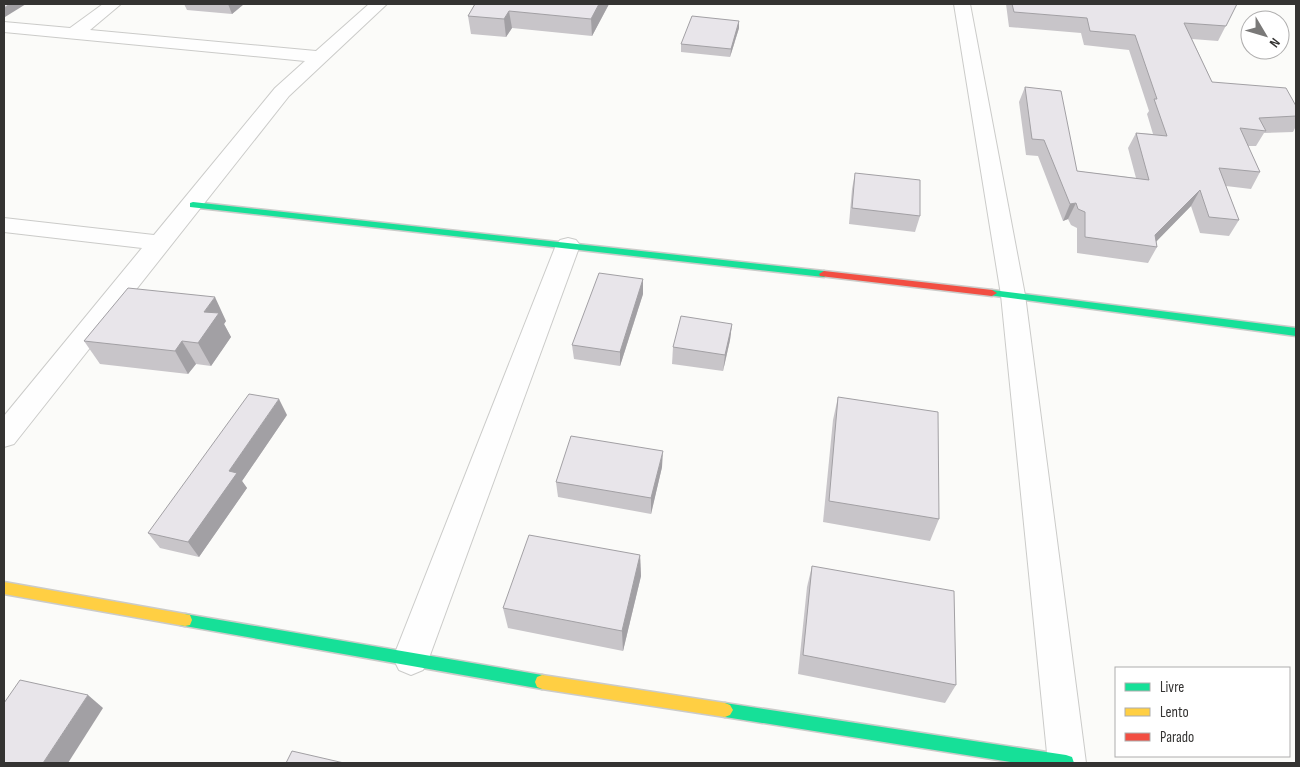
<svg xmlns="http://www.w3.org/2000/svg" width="1300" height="767" font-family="'Sofia Sans Condensed',sans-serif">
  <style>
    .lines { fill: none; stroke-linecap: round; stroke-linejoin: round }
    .street-casing { stroke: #cbcbc9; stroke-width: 2 }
    .fast-casing { stroke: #cbcbc9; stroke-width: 3 }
    .slow-casing { stroke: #cbcbc9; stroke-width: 3 }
    .jam-casing { stroke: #cbcbc9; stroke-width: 3 }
    .street { fill: #fefefe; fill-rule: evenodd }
    .fast { fill: #16e098; fill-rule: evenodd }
    .slow { fill: #ffcf43; fill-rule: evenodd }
    .jam { fill: #f24e42; fill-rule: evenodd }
    .wall { fill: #c8c5c9 }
    .shaded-wall { fill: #a2a0a4 }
    .building { fill: #e8e5ea; stroke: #a2a0a4 }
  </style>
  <rect width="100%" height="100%" fill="#fbfbf9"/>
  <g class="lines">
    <g class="street-casing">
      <g id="street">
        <polygon points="103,4 121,4 90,30 316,51 369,4 387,4 289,96 14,444 4,447 4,416 142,248 4,232 4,218 154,235 275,88 305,61 4,32 4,22 70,28"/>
        <polygon points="954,4 970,4 1025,295 1086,763 1048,763 1001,295"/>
        <polygon points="568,238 576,240 580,245 429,658 423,670 411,675 399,670 393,658 556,245 560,240"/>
      </g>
    </g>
    <g class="fast-casing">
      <g id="fast">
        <polygon points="193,202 824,271 829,274 824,277 190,207 190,203"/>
        <polygon points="992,290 1296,328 1296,336 988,295 987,293 988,291"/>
        <polygon points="185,614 542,675 547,677 549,682 547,687 542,689 185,626 180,625 178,620 180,615"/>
        <polygon points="725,703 1066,755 1072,757 1074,763 1017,763 725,717 720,715 717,710 720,705"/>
      </g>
    </g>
    <g class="slow-casing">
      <g id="slow">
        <polygon points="4,582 185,614 190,615 192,620 190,625 185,626 4,594"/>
        <polygon points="542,675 725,703 730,705 733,710 730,715 725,717 542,689 537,687 535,682 537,677"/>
      </g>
    </g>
    <g class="jam-casing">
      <polygon id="jam" points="824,271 992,290 997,293 992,296 820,276 819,274"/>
    </g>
    <use href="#street" class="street"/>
    <use href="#fast" class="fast"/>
    <use href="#slow" class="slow"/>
    <use href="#jam" class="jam"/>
  </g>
  <g class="wall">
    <polygon points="184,4 244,4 232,14 187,10"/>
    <polygon points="475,4 609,4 592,36 512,28 506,37 471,34 468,16"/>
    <polygon points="1006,4 1237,4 1218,41 1192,39 1212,82 1296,106 1296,126 1293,132 1264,133 1256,146 1248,146 1260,172 1251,189 1226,186 1239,220 1229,236 1200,233 1191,206 1156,241 1157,247 1148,263 1077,253 1077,228 1071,225 1068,219 1063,221 1038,156 1026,155 1019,102 1025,87 1077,171 1136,178 1128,148 1136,133 1153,134 1147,114 1149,111 1129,50 1084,45 1081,33 1009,27"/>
    <polygon points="739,21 739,28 730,57 681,52 681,44"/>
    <polygon points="855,173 920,216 915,232 849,224 852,189"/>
    <polygon points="643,279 643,294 620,366 574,359 572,345"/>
    <polygon points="226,321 224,324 231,337 211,366 196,364 188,374 100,364 84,341"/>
    <polygon points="732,324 730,340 723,371 672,364 673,347"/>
    <polygon points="838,397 939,519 930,541 823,522 833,420"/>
    <polygon points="287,415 242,481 247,488 199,557 160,548 148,533"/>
    <polygon points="662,467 651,514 558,497 556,482"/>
    <polygon points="640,555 641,576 623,651 508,628 503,608"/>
    <polygon points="812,566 956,685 945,703 798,674 807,587"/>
  </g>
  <g class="shaded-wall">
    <polygon points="10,4 26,4 5,17 4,15 4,8"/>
    <polygon points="228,4 244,4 232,14"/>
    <polygon points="599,4 609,4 592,36 591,19"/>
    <polygon points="509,11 512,28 506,37 504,19"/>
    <polygon points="739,21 739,28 730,57 731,49"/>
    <polygon points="1200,190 1191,206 1152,246 1155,235"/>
    <polygon points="1076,203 1068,219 1063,221 1070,204"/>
    <polygon points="643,279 643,294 620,366 620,352"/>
    <polygon points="215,297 226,321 224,324 231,337 211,366 198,343 204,312"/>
    <polygon points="732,324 730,340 723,371 725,355"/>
    <polygon points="182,341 196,364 188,374 175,351"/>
    <polygon points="279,399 287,415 242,481 247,488 199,557 188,542 229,471"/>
    <polygon points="663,451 662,467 651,514 651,498"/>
    <polygon points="640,555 641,576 623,651 622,631"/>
    <polygon points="88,695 103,708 68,763 43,763"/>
  </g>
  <g class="building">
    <polygon points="4,4 10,4 4,8"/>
    <polygon points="475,4 599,4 591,19 509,11 504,19 468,16"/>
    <polygon points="1012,4 1237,4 1226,26 1184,23 1212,82 1286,88 1296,106 1296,116 1259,118 1266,131 1240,128 1260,172 1219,168 1239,220 1209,217 1200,190 1155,235 1157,247 1085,237 1085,212 1078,209 1076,203 1070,204 1044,140 1032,139 1025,87 1061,91 1077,171 1149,180 1136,133 1167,136 1154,99 1157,99 1135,35 1090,31 1087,18 1014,12"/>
    <polygon points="692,16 739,21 731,49 681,44"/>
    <polygon points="855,173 920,180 920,216 852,208"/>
    <polygon points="599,273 643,279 620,352 572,345"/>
    <polygon points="128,288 215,297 204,312 219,313 198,343 182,341 175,351 84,341"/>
    <polygon points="681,316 732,324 725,355 673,347"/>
    <polygon points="249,394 279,399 229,471 237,473 188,542 148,533"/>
    <polygon points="838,397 938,412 939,519 829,501"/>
    <polygon points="571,436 663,451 651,498 556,482"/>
    <polygon points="529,535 640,555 622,631 503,608"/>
    <polygon points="812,566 954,591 956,685 803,655"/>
    <polygon points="20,680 88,695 43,763 4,763 4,703"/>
    <polygon points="292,751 344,763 286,763"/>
  </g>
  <rect width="1300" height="767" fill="none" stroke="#343332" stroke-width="10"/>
  <rect x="1115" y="667" width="175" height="90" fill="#ffffff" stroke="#aeadad"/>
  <rect x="1125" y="683" width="25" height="8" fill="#16e098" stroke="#aeadad"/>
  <text x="1160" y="692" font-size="15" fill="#343332">Livre</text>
  <rect x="1125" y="708" width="25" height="8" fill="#ffcf43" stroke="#aeadad"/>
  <text x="1160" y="717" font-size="15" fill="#343332">Lento</text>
  <rect x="1125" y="733" width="25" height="8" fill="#f24e42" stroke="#aeadad"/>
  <text x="1160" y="742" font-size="15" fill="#343332">Parado</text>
  <g transform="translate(1265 35) rotate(128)"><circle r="24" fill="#ffffff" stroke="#aeadad"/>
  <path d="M0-4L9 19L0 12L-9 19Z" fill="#7a7978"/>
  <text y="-8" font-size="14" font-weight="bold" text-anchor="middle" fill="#343332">N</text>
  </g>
</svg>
